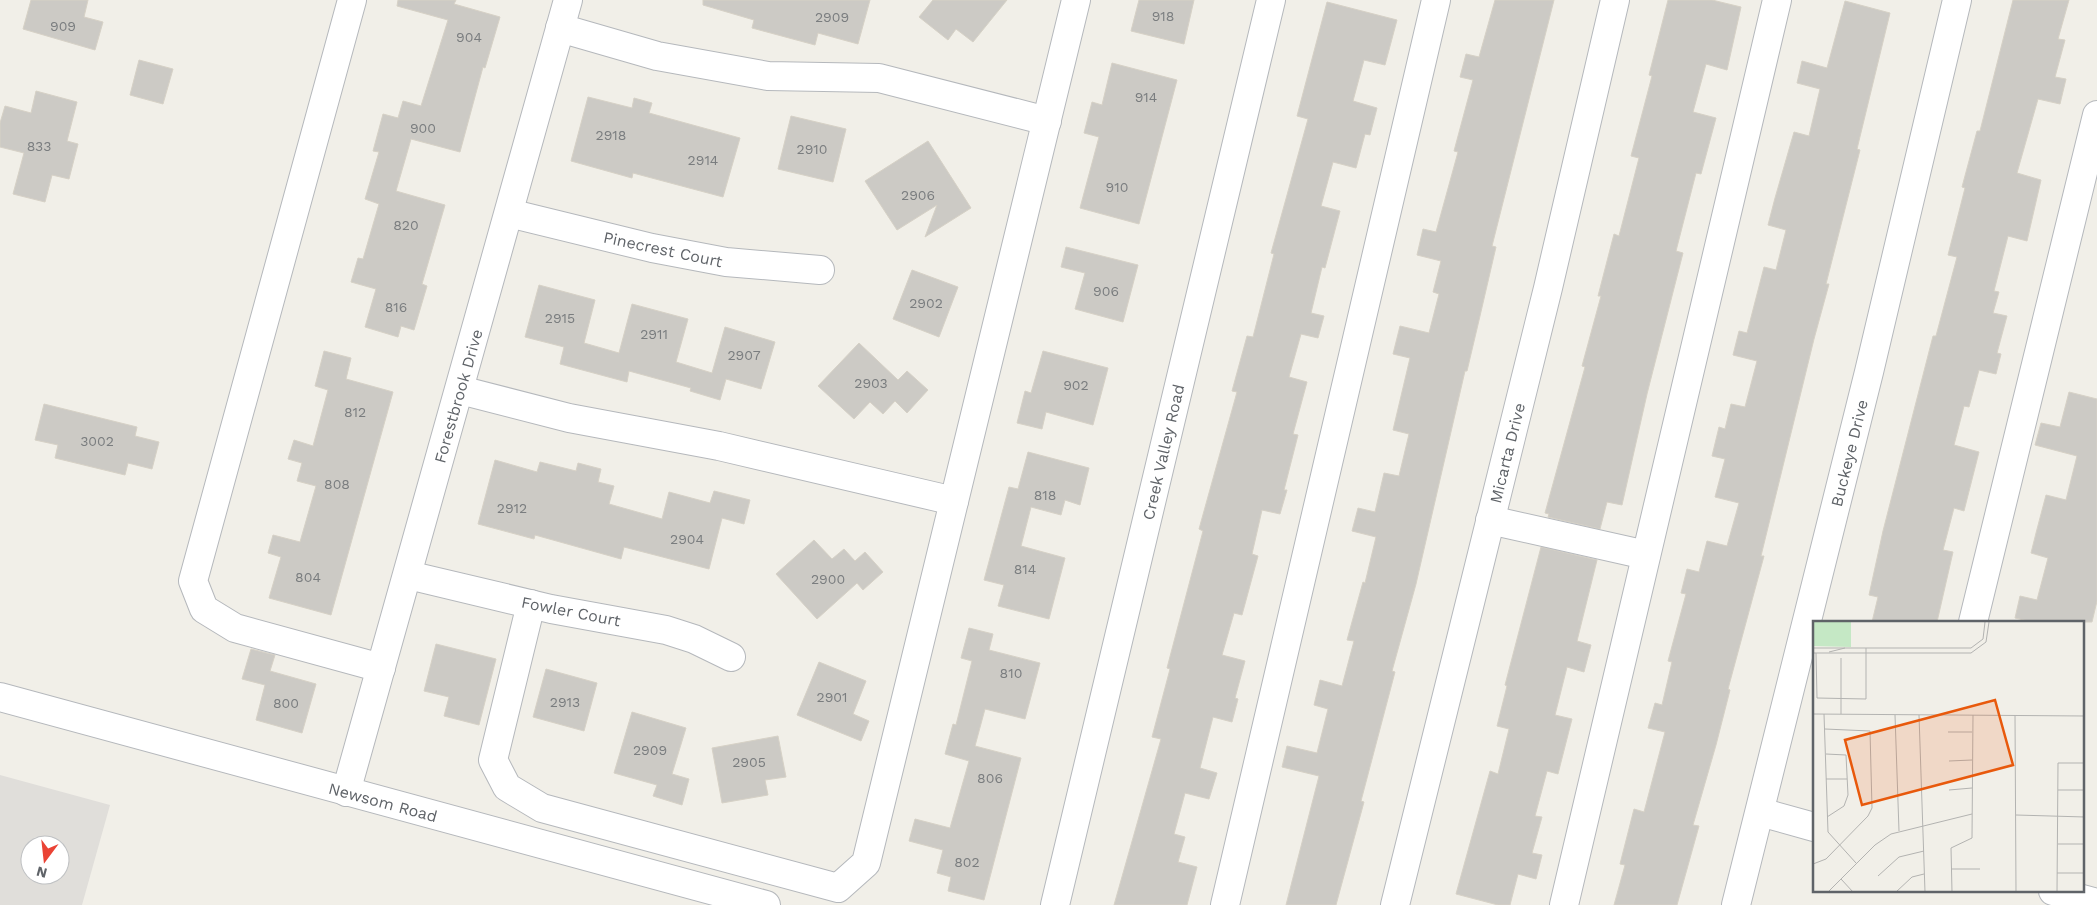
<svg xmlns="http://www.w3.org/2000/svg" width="2097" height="905" font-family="'Work Sans',sans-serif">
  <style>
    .industrial { fill: #e0deda; fill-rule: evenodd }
    .building { fill: #cccac5; stroke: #d6d1c6 }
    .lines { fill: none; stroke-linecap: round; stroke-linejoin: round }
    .minor-casing { stroke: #b5b8bc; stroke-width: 30 }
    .minor { stroke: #fff; stroke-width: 28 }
    .labels { text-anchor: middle; stroke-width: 4; stroke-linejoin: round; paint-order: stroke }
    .number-label { font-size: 14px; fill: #7a7d7f }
    .street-label { font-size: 16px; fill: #5f6368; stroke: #fff }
    .inset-road { fill: none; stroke: #b3b3b1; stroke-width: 1 }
    .view { fill: #e8590c; fill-opacity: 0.15; stroke: #e8590c; stroke-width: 2.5 }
    .inset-edge { fill: none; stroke: #5f6368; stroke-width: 2.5 }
  </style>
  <rect width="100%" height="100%" fill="#f1efe8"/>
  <path class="industrial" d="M0,775L110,805L82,905H0ZM30,845H60V875H30Z"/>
  <g class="building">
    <polygon points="31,0 88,0 84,17 103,22 95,50 23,29"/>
    <polygon points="398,0 456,0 454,4 500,17 485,68 483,67 460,152 411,139 396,191 445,205 422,284 427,286 414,330 401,326 398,337 365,327 376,289 351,282 358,258 363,259 379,204 365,199 379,152 373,151 383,114 398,118 403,101 421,106 448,20 397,6"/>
    <polygon points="703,0 870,0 858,44 818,33 815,45 752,28 754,20 703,5"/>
    <polygon points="933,0 1007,0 973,42 956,29 948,40 919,17"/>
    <polygon points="1139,0 1194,0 1184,44 1131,31"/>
    <polygon points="1495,0 1554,0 1492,246 1496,247 1480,316 1467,371 1465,371 1416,584 1392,671 1395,672 1361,801 1364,802 1336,905 1286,905 1319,776 1282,767 1287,746 1317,753 1328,709 1314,705 1320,680 1342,686 1354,641 1347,640 1363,582 1365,583 1376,537 1352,531 1358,508 1375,512 1384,473 1399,476 1409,434 1393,430 1410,358 1393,354 1400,326 1429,333 1439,294 1433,292 1441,261 1417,255 1423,229 1436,232 1458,152 1454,151 1473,80 1460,77 1466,54 1479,57"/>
    <polygon points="1668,0 1712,0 1741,7 1727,70 1706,64 1693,112 1716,118 1701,174 1696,173 1676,251 1683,253 1647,394 1622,505 1607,502 1600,529 1548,517 1549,514 1545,513 1585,367 1582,366 1601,296 1598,296 1614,234 1619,236 1639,158 1631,156 1652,76 1649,75"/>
    <polygon points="2013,0 2069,0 2058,39 2065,40 2055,77 2066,79 2060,104 2038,99 2017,173 2041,180 2027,241 2008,236 1994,291 1999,292 1993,313 2007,316 1997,353 2001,354 1996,374 1979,370 1969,407 1964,406 1954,445 1979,452 1964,511 1954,508 1943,550 1953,552 1937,622 1872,622 1878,597 1869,595 1883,531 1933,336 1936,336 1957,257 1948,255 1965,188 1962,187 1977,131 1980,131"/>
    <polygon points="1845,1 1890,13 1857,149 1860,150 1826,284 1829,284 1814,339 1761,556 1764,556 1728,689 1730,690 1716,745 1693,825 1699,826 1677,905 1614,905 1625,865 1620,864 1634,809 1644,812 1665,732 1648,728 1655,703 1662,705 1672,662 1668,661 1686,594 1681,593 1687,569 1699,572 1707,541 1727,546 1739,503 1715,497 1725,459 1712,456 1719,427 1725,429 1731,404 1745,407 1757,361 1733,355 1739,331 1747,333 1764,267 1776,270 1786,230 1768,225 1775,198 1794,132 1809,136 1820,89 1797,83 1802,61 1827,68"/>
    <polygon points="1327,2 1397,20 1385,65 1364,60 1353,101 1377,108 1370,135 1365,134 1356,168 1333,162 1321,206 1340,211 1325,268 1322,267 1311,313 1324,316 1318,338 1301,334 1289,377 1307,382 1293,434 1298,435 1284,490 1287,490 1280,514 1262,510 1252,554 1258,556 1242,615 1234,613 1222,655 1245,661 1235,698 1238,699 1232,722 1213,717 1200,768 1217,773 1209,799 1185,793 1174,834 1185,837 1178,862 1197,867 1187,905 1114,905 1161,739 1152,737 1170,669 1167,668 1203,531 1199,529 1237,392 1232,391 1247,336 1253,337 1274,254 1271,253 1308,119 1297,116"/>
    <polygon points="139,60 173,69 163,104 130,95"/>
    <polygon points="1112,63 1177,80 1139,224 1080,208 1099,137 1084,133 1092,102 1102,105"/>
    <polygon points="36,91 77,102 67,141 78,144 69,179 52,175 45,202 13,194 24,153 0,147 0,123 5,106 31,113"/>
    <polygon points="588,97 632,108 634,98 652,103 649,113 740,138 723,197 633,173 632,178 571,161"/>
    <polygon points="791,116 846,129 833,182 778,169"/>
    <polygon points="928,141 971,208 925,237 937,205 897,230 865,181"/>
    <polygon points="1066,247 1138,265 1123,322 1075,309 1085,273 1061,267"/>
    <polygon points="912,270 958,287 939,337 893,319"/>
    <polygon points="539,285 595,300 584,343 619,353 632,304 688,319 676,362 712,373 725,327 775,342 761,389 726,379 720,400 690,391 691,388 629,371 627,382 560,364 564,347 525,337"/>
    <polygon points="859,343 898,380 907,371 928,390 907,413 895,401 883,414 870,402 854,419 818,386"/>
    <polygon points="324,351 351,358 346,379 393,392 331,615 269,598 281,557 268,553 273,535 300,542 316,486 297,481 302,463 288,459 294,440 313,446 328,390 315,386"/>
    <polygon points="1043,351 1108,368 1093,425 1046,412 1042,429 1017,423 1025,391 1031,393"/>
    <polygon points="2069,392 2097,399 2097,601 2092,622 2033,622 2015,618 2020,596 2037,600 2048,558 2031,553 2036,533 2046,495 2066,500 2077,456 2035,445 2041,423 2060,427"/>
    <polygon points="44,404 137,427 135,436 159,442 152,469 128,463 125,475 55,458 58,445 35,440"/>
    <polygon points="1028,452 1089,468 1080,505 1065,500 1061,515 1031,507 1021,546 1065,558 1049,619 998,606 1004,585 984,580 1009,487 1018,489"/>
    <polygon points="495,460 537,472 540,462 576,471 578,463 601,469 598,482 614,486 609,504 662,519 669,492 710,503 714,491 750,500 744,524 722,518 709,569 624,547 621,559 535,535 534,539 478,524"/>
    <polygon points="814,540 832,559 844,549 855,561 865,552 883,572 863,590 857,583 817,619 776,574"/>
    <polygon points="1541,547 1597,560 1577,641 1591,645 1584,672 1567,667 1555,715 1572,719 1558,774 1547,771 1535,816 1542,817 1532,853 1542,855 1536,879 1518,874 1510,905 1498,905 1456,894 1490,771 1498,774 1509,729 1497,726 1507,686 1505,685"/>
    <polygon points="969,628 993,634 989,650 1040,663 1025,719 985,709 975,746 1021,758 984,900 948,891 951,877 937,873 943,850 909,841 915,819 950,828 969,761 945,754 953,724 956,725 972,661 961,658"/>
    <polygon points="436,644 496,659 479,725 444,716 449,697 424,691"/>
    <polygon points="251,649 275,655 270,671 316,684 302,733 256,720 265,685 242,679"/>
    <polygon points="819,662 866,681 853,714 869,721 861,741 797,715"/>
    <polygon points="546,669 597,683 584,731 533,717"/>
    <polygon points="632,712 686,728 672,774 689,779 682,805 653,796 657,785 614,773"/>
    <polygon points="778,736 786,777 765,780 768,795 722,803 712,748"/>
  </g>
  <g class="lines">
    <g class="minor-casing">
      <g id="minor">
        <polyline points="352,0 193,581 204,609 235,628 381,668"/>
        <polyline points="560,28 657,56 768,76 879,78 1047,121"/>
        <polyline points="509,213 652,248 726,262 820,270"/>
        <polyline points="460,390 569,418 719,446 954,501"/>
        <polyline points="1490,520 1646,555"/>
        <polyline points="408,575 551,609 666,630 694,639 731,657"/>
        <polyline points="531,604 493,760 507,787 542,808 838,888 866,863 1076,0"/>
        <polyline points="1973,622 2097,115"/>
        <polyline points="0,697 766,905"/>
        <polyline points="346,792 568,0"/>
        <polyline points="1760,812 1814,827"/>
        <polyline points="2053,891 2097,903"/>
        <polyline points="1055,905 1271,0"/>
        <polyline points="1225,905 1436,0"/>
        <polyline points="1395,905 1548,288 1615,0"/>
        <polyline points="1564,905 1777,0"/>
        <polyline points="1736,905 1869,372 1957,0"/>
      </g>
    </g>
    <use href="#minor" class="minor"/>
  </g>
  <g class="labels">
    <g class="number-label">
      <text x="1163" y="21">918</text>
      <text x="832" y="22">2909</text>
      <text x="63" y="31">909</text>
      <text x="469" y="42">904</text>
      <text x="1146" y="102">914</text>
      <text x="423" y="133">900</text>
      <text x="611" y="140">2918</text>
      <text x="39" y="151">833</text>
      <text x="812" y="154">2910</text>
      <text x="703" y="165">2914</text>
      <text x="1117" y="192">910</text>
      <text x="918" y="200">2906</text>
      <text x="406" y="230">820</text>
      <text x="1106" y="296">906</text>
      <text x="926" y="308">2902</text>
      <text x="396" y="312">816</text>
      <text x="560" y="323">2915</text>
      <text x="654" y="339">2911</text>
      <text x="744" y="360">2907</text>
      <text x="871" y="388">2903</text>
      <text x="1076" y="390">902</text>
      <text x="355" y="417">812</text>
      <text x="97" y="446">3002</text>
      <text x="337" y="489">808</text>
      <text x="1045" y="500">818</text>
      <text x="512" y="513">2912</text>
      <text x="687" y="544">2904</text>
      <text x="1025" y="574">814</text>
      <text x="308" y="582">804</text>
      <text x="828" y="584">2900</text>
      <text x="1011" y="678">810</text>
      <text x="832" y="702">2901</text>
      <text x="565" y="707">2913</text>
      <text x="286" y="708">800</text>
      <text x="650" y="755">2909</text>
      <text x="749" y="767">2905</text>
      <text x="990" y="783">806</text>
      <text x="967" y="867">802</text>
    </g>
    <g class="street-label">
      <text transform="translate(663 249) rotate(12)" y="6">Pinecrest Court</text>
      <text transform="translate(458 396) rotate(-74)" y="6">Forestbrook Drive</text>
      <text transform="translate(1163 452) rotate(-77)" y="6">Creek Valley Road</text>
      <text transform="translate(1507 453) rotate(-76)" y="6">Micarta Drive</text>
      <text transform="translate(1849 453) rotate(-76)" y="6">Buckeye Drive</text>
      <text transform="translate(571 611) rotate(11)" y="6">Fowler Court</text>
      <text transform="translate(383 802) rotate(15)" y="6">Newsom Road</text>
    </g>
  </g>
  <g transform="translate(1813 621)">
    <rect width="271" height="271" fill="#f1efe8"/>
    <path d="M0,1H38V26L0,25Z" fill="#c5e8c5"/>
    <path class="inset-road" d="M0,27H158L170,18L172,1M16,31L32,27M0,32H158L173,21L176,1M3,32L4,77L53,78V27M0,93L272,95M11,93L15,211L43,242M28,93V37M82,94L86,210M106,94L112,271M202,94L203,271M135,111H159M13,133L33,134L35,174L31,185L14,196M136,140L159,139M13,158H34M136,169L159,167M245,169H272M203,194L272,196M245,223H272M0,243L13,238L55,195L59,187L57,110L12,108M138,248H167M244,252H272M65,255L86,236L111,230M28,258L40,271M15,271L62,224L78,213L159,193M83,271L99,256L111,253M139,271L138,227L159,217L160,94M244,271L245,142H272"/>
    <path class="view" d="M182,79L200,144L49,184L32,119Z"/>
    <rect width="271" height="271" class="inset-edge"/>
  </g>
  <g transform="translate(45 860) rotate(195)"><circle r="24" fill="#ffffff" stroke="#bfc1c3"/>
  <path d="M0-4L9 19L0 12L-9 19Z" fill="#ea4335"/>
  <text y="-8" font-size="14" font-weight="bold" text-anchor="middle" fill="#5f6368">N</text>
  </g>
</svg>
